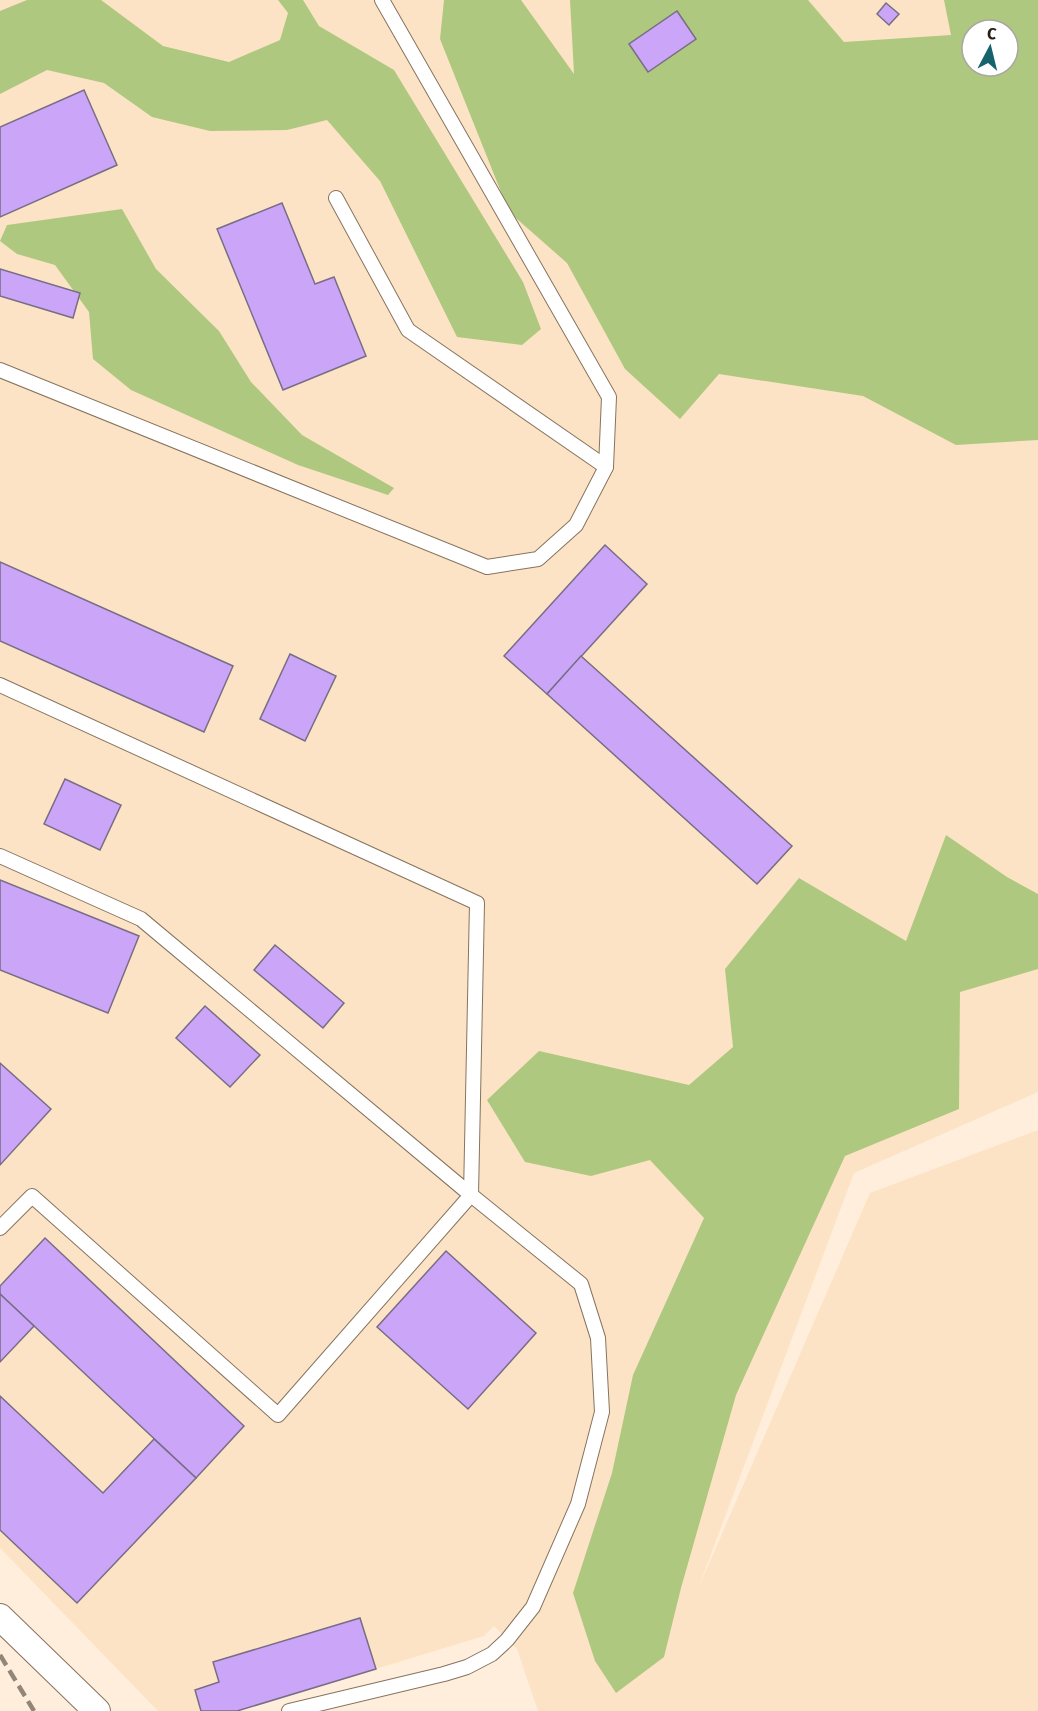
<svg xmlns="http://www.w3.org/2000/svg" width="1038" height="1711" font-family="'Fira Sans',sans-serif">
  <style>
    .built { fill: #fde3c5; fill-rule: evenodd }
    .green { fill: #afc87f; fill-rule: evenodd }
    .building { fill: #cba5f7; stroke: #776d85; stroke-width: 1.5 }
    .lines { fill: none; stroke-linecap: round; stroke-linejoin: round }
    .service-casing { stroke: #86745f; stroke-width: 16 }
    .minor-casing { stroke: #86745f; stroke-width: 28 }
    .service { stroke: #fff; stroke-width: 14 }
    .minor { stroke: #fff; stroke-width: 26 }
    .rail { stroke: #928679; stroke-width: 4.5; stroke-dasharray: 12 6; stroke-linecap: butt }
  </style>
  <rect width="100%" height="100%" fill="#feeedb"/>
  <path class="built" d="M0,0H1038V1092L854,1173L698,1589L870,1193L1038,1130V1711H538L517,1649L494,1626L484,1636L237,1711H158L0,1548ZM972,30H1008V66H972Z"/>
  <g class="green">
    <polygon points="27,0 101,0 163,46 229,62 280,40 288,13 278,0 303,0 319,26 394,70 523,282 541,329 522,345 457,337 380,181 327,120 287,130 210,131 152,117 104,83 47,70 0,94 0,11"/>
    <path d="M444,0H521L574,74L570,0H808L844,42L951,35L944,0H1038V440L956,445L863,396L719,374L680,419L625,369L567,263L509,212L440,39ZM972,30H1008V66H972Z"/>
    <polygon points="122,209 156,269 219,331 251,382 302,435 394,488 388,495 298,465 131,390 93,359 89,312 55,265 17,254 0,241 7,225"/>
    <polygon points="946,835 1007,877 1038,894 1038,969 960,992 959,1109 845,1156 736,1395 681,1588 664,1657 616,1693 595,1661 573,1593 612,1473 633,1375 704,1218 650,1160 591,1176 525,1162 487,1100 539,1051 689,1085 733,1047 725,969 799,878 906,941"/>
  </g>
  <g class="building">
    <polygon points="886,3 899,14 889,25 877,14"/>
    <polygon points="677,11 696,39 648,72 629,44"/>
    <polygon points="84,90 117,165 0,217 0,127"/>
    <polygon points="282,203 315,284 334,277 366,356 283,390 217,229"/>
    <polygon points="0,269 80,293 73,318 0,296"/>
    <polygon points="605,545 647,584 547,694 504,656"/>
    <polygon points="0,562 233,666 204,732 0,641"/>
    <polygon points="290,654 336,676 305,741 260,719"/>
    <polygon points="581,656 792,846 757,884 547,694"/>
    <polygon points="65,779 121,805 100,850 44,824"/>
    <polygon points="0,880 139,936 108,1013 0,970"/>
    <polygon points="275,945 344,1003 323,1028 254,970"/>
    <polygon points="205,1006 260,1055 230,1087 176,1038"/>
    <polygon points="0,1063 51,1109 0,1165"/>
    <polygon points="45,1238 244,1426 196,1478 0,1294 0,1286"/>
    <polygon points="446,1251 536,1333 468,1409 377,1327"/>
    <polygon points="0,1294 34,1326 0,1362"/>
    <polygon points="0,1396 103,1493 154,1439 196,1478 77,1603 0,1530"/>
    <polygon points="360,1618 376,1669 237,1711 201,1711 195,1690 219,1682 213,1662"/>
  </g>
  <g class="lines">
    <g class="service-casing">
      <g id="service">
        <polyline points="336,198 408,330 606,467"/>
        <polyline points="0,370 487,567 538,559 576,525 606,467 609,397 382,0"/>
        <polyline points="0,685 477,903 471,1195 581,1284 598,1338 602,1412 578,1504 533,1607 507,1640 492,1654 467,1667 444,1674 289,1711"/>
        <polyline points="0,856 141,919 471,1195 278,1415 32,1196 0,1228"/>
      </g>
    </g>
    <g class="minor-casing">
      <polyline id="minor" points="0,1617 97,1711"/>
    </g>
    <use href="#service" class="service"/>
    <use href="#minor" class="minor"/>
    <polyline class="rail" points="0,1655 34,1711"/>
  </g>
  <g transform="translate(990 48) rotate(7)"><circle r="28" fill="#ffffff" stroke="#a9a6a3" stroke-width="1.5"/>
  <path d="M0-4.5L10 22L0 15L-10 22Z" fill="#16626d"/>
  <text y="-9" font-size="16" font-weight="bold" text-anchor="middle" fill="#282018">С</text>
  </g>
</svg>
